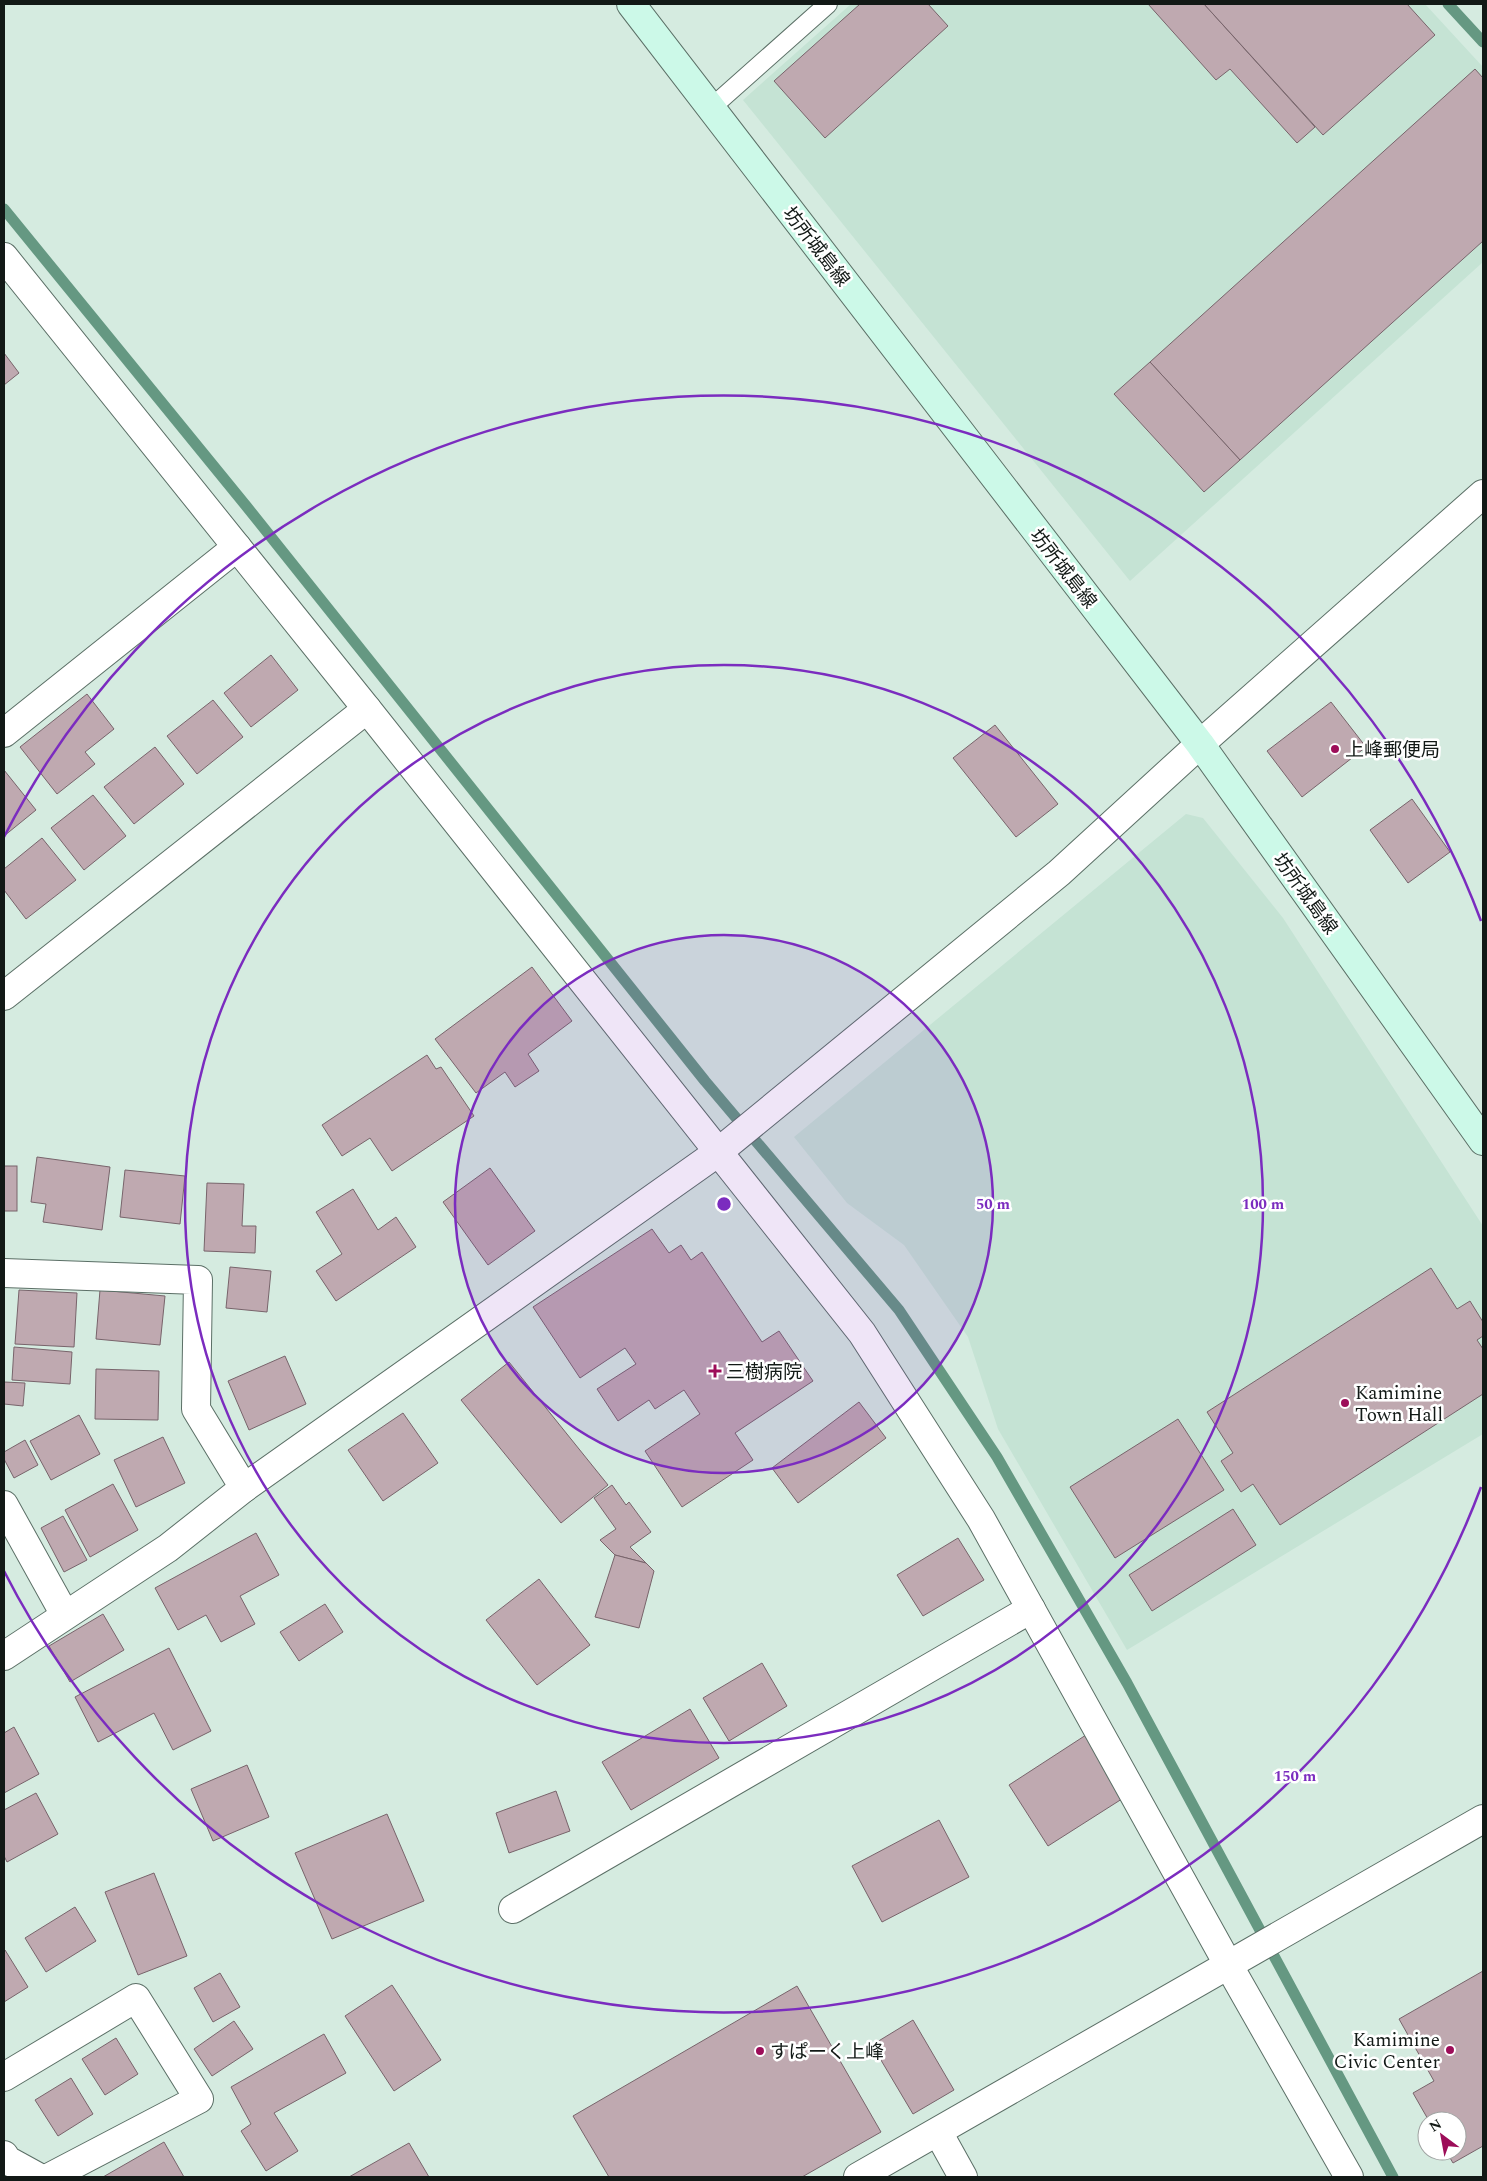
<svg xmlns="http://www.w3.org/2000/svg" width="1487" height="2181" font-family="Spectral,'Noto Sans JP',serif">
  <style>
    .built { fill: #c5e3d4 }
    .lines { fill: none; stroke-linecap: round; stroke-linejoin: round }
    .stream { stroke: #659882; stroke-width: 11 }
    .building { fill: #bfa9b0; stroke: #78646b }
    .lane-casing { stroke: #5b6f66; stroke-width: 20 }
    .street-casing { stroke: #5b6f66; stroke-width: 30 }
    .secondary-casing { stroke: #5b6f66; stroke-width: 30 }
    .lane { stroke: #fff; stroke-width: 18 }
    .street { stroke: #fff; stroke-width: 28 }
    .secondary { stroke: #ccf9e8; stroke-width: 28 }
    .ring { fill: none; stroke: #7b2cbf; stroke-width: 2.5 }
    .poi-dot { fill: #9d0d59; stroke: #fff; stroke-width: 2 }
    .labels { text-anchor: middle; stroke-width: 5; stroke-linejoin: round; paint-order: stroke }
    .street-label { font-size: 19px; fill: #121916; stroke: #fff }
    .poi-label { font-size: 19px; fill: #121916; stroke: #fff; text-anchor: start }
    .centre { fill: #7b2cbf; stroke: #fff; stroke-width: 2.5 }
    .ring-label { font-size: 15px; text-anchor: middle; font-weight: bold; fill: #7b2cbf; stroke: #fff; stroke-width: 5; stroke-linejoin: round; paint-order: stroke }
  </style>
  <rect width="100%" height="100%" fill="#d5ebe0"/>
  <g class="built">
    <polygon points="851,4 1425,4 1483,67 1483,262 1130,581 743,100"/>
    <polygon points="1186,814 1203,818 1283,918 1483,1226 1483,1434 1127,1650 998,1429 968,1337 904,1245 847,1203 794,1137"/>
  </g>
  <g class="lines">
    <g class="stream">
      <polyline points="1448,4 1483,42"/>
      <polyline points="4,209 247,507 705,1081 899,1310 997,1457 1127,1683 1393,2177"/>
    </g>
  </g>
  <g class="building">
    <polygon points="860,4 928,4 948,26 825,138 774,81"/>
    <polygon points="1148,4 1204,4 1315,127 1297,143 1230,69 1216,80"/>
    <polygon points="1204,4 1407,4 1435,35 1323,135"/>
    <polygon points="1475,69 1483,78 1483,241 1240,460 1150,362"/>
    <polygon points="4,353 19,373 4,385"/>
    <polygon points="1150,362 1240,460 1204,492 1114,394"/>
    <polygon points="271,655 298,690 251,727 224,693"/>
    <polygon points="87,694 114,729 85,752 95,764 57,794 20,747"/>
    <polygon points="213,700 243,737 197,774 167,736"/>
    <polygon points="1331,702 1366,747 1302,797 1267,751"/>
    <polygon points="995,725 1058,804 1016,837 953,758"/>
    <polygon points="155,747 184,784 134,824 104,787"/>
    <polygon points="4,770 36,810 4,836"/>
    <polygon points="93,795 126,836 84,870 51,828"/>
    <polygon points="1412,799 1450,852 1408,883 1370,830"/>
    <polygon points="42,838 76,880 26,919 4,890 4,869"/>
    <polygon points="532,967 572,1021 528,1054 539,1071 515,1087 505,1072 476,1093 435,1039"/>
    <polygon points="427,1055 436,1069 441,1067 474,1116 392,1171 370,1138 342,1156 322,1125"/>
    <polygon points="37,1157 110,1167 102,1230 43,1222 46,1204 31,1202"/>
    <rect x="4" y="1166" width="13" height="45"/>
    <polygon points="490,1168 535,1231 488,1265 443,1202"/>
    <polygon points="125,1170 185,1176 180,1224 120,1217"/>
    <polygon points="207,1183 244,1184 242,1226 256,1226 255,1253 204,1251"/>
    <polygon points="353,1189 378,1230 396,1217 416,1247 336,1301 316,1271 342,1254 316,1212"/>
    <polygon points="652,1229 669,1253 681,1245 691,1260 702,1252 762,1342 779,1331 813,1381 735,1433 753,1460 682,1507 645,1451 700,1414 684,1390 655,1409 649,1400 618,1421 597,1389 636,1364 625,1348 580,1378 533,1307"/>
    <polygon points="230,1267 271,1271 267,1312 226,1308"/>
    <polygon points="1431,1268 1457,1309 1470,1301 1483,1322 1483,1336 1477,1340 1483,1349 1483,1394 1280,1525 1253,1484 1241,1492 1221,1461 1233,1453 1207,1412"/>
    <polygon points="19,1290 77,1293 74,1347 15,1344"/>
    <polygon points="100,1290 165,1296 160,1345 96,1339"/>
    <polygon points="14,1347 72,1352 70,1384 12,1380"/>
    <polygon points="285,1356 306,1404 249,1430 228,1381"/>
    <polygon points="509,1362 608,1485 561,1523 461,1400"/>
    <polygon points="96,1369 159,1371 158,1420 95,1419"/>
    <polygon points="4,1382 25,1383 23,1406 4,1404"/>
    <polygon points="859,1402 886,1438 798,1503 772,1468"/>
    <polygon points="403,1413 438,1463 383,1501 348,1450"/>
    <polygon points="79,1415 100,1454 51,1480 30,1441"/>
    <polygon points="1178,1419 1224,1490 1115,1558 1070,1487"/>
    <polygon points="163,1437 185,1483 136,1507 114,1460"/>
    <polygon points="25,1440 38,1465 14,1478 4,1459 4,1452"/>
    <polygon points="113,1484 138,1530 90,1557 65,1510"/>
    <polygon points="612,1485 626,1505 629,1502 651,1532 630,1547 646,1563 615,1555 600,1540 616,1529 594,1498"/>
    <polygon points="1233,1509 1256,1545 1152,1611 1129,1575"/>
    <polygon points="63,1516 87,1560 64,1572 41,1528"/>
    <polygon points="256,1533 279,1575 240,1596 255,1624 221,1642 206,1615 178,1630 155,1588"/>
    <polygon points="958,1538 984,1580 923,1616 897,1575"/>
    <polygon points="615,1555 646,1563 654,1571 639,1628 595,1617"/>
    <polygon points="539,1579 590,1645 537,1685 486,1620"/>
    <polygon points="325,1604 343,1632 299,1661 280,1632"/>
    <polygon points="103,1614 124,1650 70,1682 49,1646"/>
    <polygon points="169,1648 211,1731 173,1750 154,1713 98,1742 75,1697"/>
    <polygon points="762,1663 787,1706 729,1741 703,1698"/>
    <polygon points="690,1709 719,1758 631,1810 602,1762"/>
    <polygon points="14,1727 39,1774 4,1793 4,1733"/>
    <polygon points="1086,1735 1125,1797 1048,1846 1009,1785"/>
    <polygon points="247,1765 269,1817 213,1841 191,1789"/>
    <polygon points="556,1791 570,1831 509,1853 496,1813"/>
    <polygon points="36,1793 58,1834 7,1862 4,1856 4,1810"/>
    <polygon points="387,1814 424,1901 332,1939 295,1853"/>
    <polygon points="939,1820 969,1877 882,1922 852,1866"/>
    <polygon points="154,1873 187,1956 138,1975 105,1892"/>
    <polygon points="75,1907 96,1941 46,1972 25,1938"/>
    <polygon points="5,1950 28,1987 4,2002 4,1951"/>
    <polygon points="1483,1971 1483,2146 1453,2163 1446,2151 1457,2151 1457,2121 1429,2121 1413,2093 1434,2081 1399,2019"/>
    <polygon points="220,1973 240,2007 213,2022 194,1988"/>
    <polygon points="392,1985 441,2060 394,2091 345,2016"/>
    <polygon points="797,1986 881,2132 802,2177 609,2177 573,2116"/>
    <polygon points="913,2020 954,2090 913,2114 872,2045"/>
    <polygon points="234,2021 253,2049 212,2076 194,2049"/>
    <polygon points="324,2034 346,2073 274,2113 298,2151 266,2171 241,2131 251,2124 231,2087"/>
    <polygon points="116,2038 138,2074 105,2095 82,2059"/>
    <polygon points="71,2078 93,2114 58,2136 35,2100"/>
    <polygon points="164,2142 184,2177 103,2177"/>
    <polygon points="409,2143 429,2177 349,2177"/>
  </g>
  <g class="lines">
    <g class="lane-casing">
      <polyline id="lane" points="711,108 828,4"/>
    </g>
    <g class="street-casing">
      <g id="street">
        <polyline points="4,257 367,709 862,1333 981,1519 1229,1966 1349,2177"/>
        <polyline points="4,733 237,547"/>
        <polyline points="4,996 367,709"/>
        <polyline points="4,1273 198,1280 196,1409 244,1488"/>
        <polyline points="4,1505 65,1615"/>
        <polyline points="4,1656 168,1548 244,1488 717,1153 1059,873 1200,744 1483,494"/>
        <polyline points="513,1909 1031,1609"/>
        <polyline points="4,2077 136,1998 199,2099 50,2177"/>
        <polyline points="938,2132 963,2177"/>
        <polyline points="4,2155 7,2160 38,2177"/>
        <polyline points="858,2177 1483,1819"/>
      </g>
    </g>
    <g class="secondary-casing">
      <polyline id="secondary" points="631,4 1200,744 1483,1141"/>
    </g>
    <use href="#lane" class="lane"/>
    <use href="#street" class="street"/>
    <use href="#secondary" class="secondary"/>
  </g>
  <circle cx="724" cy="1204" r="269" fill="#7b2cbf" fill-opacity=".12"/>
  <g class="ring">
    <circle cx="724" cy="1204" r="269"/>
    <circle cx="724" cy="1204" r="539"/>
    <path d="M1481 1487A808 808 0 0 1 4 1571M4 837A808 808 0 0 1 1481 921"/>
  </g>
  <g class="poi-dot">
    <circle cx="1335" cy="749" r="5"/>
    <path d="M712.5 1363.5h5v5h5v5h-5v5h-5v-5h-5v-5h5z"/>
    <circle cx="1345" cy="1403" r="5"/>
    <circle cx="1450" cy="2050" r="5"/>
    <circle cx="760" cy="2051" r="5"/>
  </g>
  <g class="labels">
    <g class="street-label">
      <text transform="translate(817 246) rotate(52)" y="7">坊所城島線</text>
      <text transform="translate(1064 568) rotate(52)" y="7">坊所城島線</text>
      <text transform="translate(1306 893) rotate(54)" y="7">坊所城島線</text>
    </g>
    <g class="poi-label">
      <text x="1345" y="756">上峰郵便局</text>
      <text x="726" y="1378">三樹病院</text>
      <text x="1355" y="1399">Kamimine<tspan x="1355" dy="22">Town Hall</tspan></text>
      <text x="1440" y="2046" text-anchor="end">Kamimine<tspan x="1440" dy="22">Civic Center</tspan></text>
      <text x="770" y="2058">すぱーく上峰</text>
    </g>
  </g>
  <circle cx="724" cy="1204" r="8" class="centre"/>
  <g class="ring-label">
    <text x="993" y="1209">50 m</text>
    <text x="1263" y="1209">100 m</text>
    <text x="1295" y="1781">150 m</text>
  </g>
  <rect width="1487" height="2181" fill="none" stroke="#121916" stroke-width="10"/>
  <g transform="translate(1442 2136) rotate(328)"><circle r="24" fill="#ffffff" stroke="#a0a3a2"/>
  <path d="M0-4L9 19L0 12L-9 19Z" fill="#9d0d59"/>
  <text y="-8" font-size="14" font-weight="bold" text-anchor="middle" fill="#121916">N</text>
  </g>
</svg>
